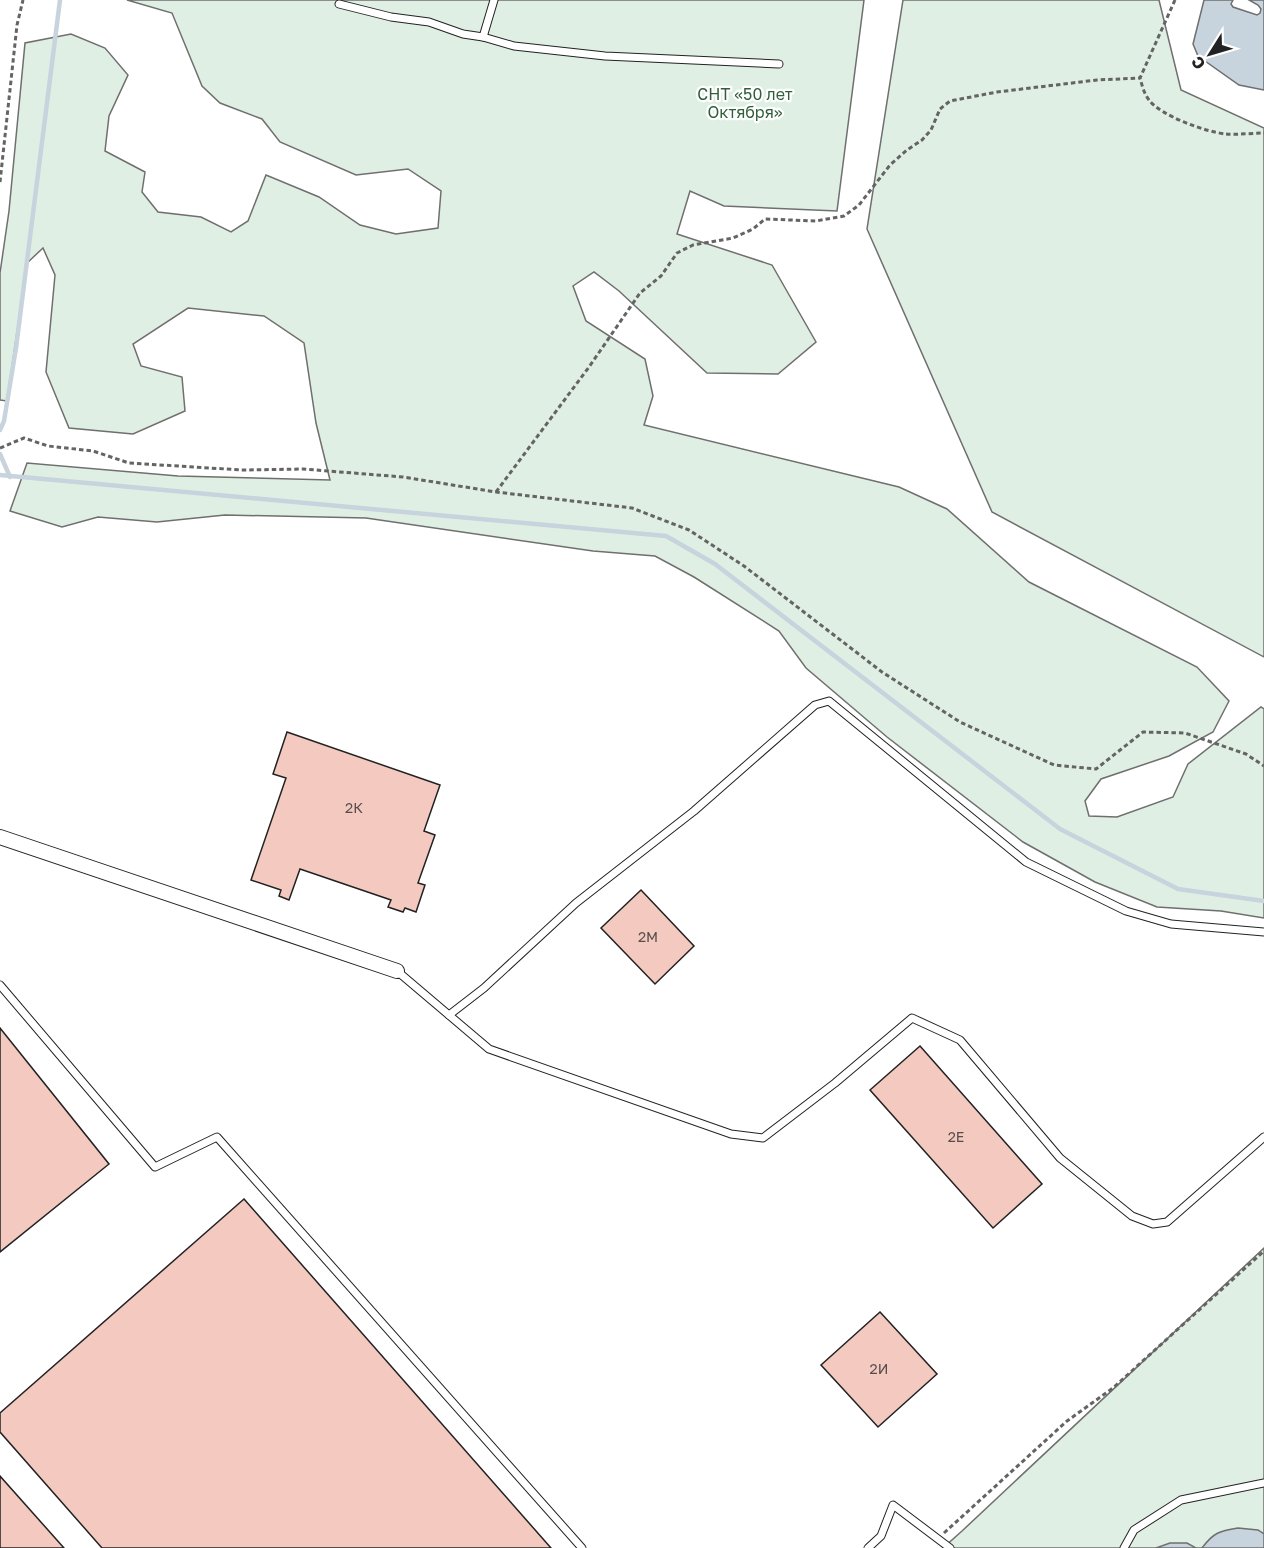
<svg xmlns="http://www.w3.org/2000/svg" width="1264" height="1548" font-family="'Golos Text',sans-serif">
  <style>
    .green { fill: #e0efe3; stroke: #6f6f6f; stroke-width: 1.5 }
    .water { fill: #c7d3dd; stroke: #6f6f6f; stroke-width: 1.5 }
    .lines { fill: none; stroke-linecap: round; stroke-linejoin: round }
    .stream { stroke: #c7d3dd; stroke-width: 4.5 }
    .building { fill: #f3c9c0; stroke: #222; stroke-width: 1.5 }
    .lane-casing { stroke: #222; stroke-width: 9 }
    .street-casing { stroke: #222; stroke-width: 16 }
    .path { stroke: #646464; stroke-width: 3; stroke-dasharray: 4.5 3; stroke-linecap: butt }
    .lane { stroke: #fff; stroke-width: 7 }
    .street { stroke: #fff; stroke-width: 14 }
    .labels { text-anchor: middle; stroke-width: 4.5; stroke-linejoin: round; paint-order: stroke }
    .number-label { font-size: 14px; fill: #564c4a }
    .park-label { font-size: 16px; fill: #2f5e38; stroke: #fff }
  </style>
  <rect width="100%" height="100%" fill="#fff"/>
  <g class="green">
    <polygon points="127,0 864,0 837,211 724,206 690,191 677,234 772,265 816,342 778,374 707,373 619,291 594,272 573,286 586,321 645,359 653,396 644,425 899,487 947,509 1029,582 1197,667 1229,701 1213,732 1169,756 1101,779 1085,801 1089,816 1117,817 1173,797 1188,764 1261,707 1264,709 1264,918 1221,911 1157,907 1095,882 1023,842 887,737 806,668 779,631 694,577 655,556 593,551 366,518 225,515 157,522 98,517 62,527 10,511 27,463 178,476 330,480 316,423 304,343 264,316 188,308 133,344 141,366 182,377 185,411 133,434 69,428 46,372 55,275 43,248 27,263 7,401 0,400 0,273 9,211 25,43 71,34 105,48 128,75 109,116 105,151 145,172 142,192 158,212 201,217 231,232 248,221 266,175 319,197 360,225 396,234 438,228 441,191 408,169 356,175 280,142 262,119 220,103 202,86 172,13"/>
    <polygon points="903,0 1159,0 1181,90 1264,128 1264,657 992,512 867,229"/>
    <polygon points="1264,1248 1264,1548 943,1548 962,1531"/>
  </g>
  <g class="water">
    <polygon points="1204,0 1233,0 1231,4 1233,7 1257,15 1260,13 1261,9 1258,5 1249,0 1264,0 1264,90 1239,85 1198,56 1193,44"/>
    <path d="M1238,1528L1258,1530L1264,1534V1548H1202C1213,1533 1219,1531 1238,1528Z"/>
    <polygon points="1170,1543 1187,1543 1196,1548 1156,1548"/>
  </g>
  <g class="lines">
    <g class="stream">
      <polyline points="0,430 4,421 16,348 60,0"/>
      <polyline points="0,454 10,477"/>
      <polyline points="0,475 666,536 715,564 1060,829 1178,889 1264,901"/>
    </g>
  </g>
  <g class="building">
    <polygon points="287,732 440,785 424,831 435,835 418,883 425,885 416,912 405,908 403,912 388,907 391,900 300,869 289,900 279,896 281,890 251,880 286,778 273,774"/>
    <polygon points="641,890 694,946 655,984 601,928"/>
    <polygon points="0,1028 109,1164 0,1252"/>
    <polygon points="920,1046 1042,1184 993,1228 870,1090"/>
    <polygon points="244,1199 551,1548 102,1548 0,1432 0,1413"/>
    <polygon points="880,1312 937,1374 878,1427 821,1365"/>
    <polygon points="0,1476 64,1548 0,1548"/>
  </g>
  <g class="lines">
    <g class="lane-casing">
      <g id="lane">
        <polyline points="339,4 391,17 429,22 463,34 483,37 514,46 605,56 779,64"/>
        <polyline points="483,37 494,0"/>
        <polyline points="397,971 489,1049 731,1134 763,1138 835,1083 912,1018 960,1040 1060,1158 1132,1216 1153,1224 1167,1222 1264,1137"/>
        <polyline points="0,985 155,1167 217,1137 582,1548"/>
        <polyline points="449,1015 484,988 576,903 694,811 815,705 829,701 1026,862 1126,911 1171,924 1264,932"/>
        <polyline points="868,1548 881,1536 893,1505 950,1548"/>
        <polyline points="1124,1548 1134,1530 1181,1500 1264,1483"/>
      </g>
    </g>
    <g class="street-casing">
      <polyline id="street" points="0,837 397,971"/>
    </g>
    <g class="path">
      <path d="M1175,0L1140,78C1142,85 1144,94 1149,100C1161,116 1206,132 1226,134C1238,135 1252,133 1264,133"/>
      <polyline points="0,182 17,25 23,0"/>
      <polyline points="0,448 24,438 48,446 93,451 129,463 242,470 303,469 403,477 496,492 632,508 689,530 744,566 882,672 960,722 1054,765 1096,769 1143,732 1185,733 1246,754 1264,766"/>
      <polyline points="496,492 589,367 640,293 661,276 677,253 693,245 733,238 753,229 765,219 816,221 844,216 859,205 890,165 907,150 922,140 931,130 940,109 950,101 997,92 1097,80 1140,78"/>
      <polyline points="944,1533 1067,1421 1113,1388 1264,1251"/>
    </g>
    <use href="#lane" class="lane"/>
    <use href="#street" class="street"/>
  </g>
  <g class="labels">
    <g class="number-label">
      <text x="354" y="813">2К</text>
      <text x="648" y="942">2М</text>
      <text x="956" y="1142">2Е</text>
      <text x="879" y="1374">2И</text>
    </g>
    <g class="park-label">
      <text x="745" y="100">СНТ «50 лет<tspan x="745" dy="18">Октября»</tspan></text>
    </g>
  </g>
  <g transform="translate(1210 54) rotate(233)" stroke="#ffffff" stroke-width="4.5" paint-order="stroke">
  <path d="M0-4.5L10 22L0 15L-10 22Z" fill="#222222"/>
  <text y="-9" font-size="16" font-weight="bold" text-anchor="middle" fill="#222222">С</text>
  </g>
</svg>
